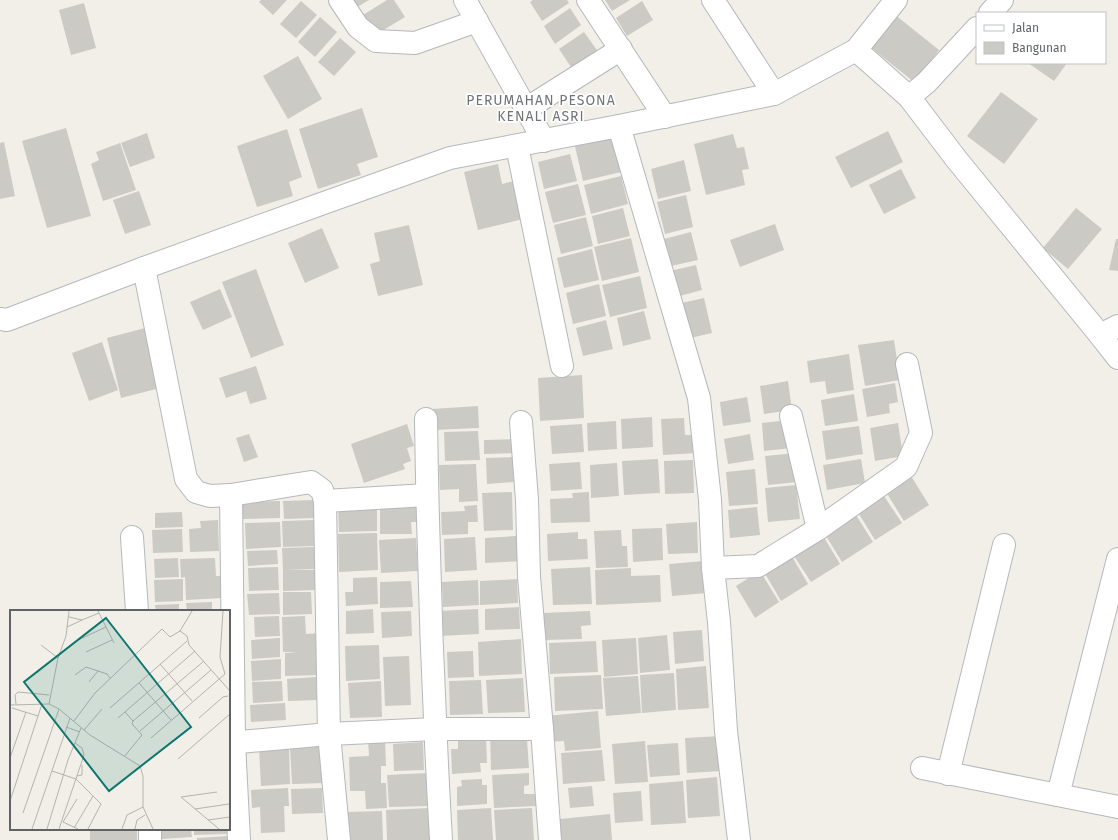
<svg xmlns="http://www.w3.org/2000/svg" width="1118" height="840" font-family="'Fira Sans',sans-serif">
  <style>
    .building { fill: #cccac5 }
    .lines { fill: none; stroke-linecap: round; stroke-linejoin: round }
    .minor-casing { stroke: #b5b8bc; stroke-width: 24 }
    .minor { stroke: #fff; stroke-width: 22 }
    .labels { text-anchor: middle; stroke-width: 3.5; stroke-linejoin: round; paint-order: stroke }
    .neighbourhood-label { font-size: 14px; letter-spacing: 1px; fill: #70757a; stroke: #fff }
    .inset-road { fill: none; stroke: #b3b3b1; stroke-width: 1 }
    .view { fill: #0f766e; fill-opacity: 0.15; stroke: #0f766e; stroke-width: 2 }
    .inset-edge { fill: none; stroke: #5f6368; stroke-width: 2 }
  </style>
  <rect width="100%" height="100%" fill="#f1efe8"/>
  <g class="building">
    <polygon points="261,0 287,0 273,15 259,2"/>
    <polygon points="349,0 369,0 354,9"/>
    <polygon points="387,0 394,0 405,17 375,35 363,15"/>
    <polygon points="533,0 567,0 569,3 542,21 530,2"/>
    <polygon points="605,0 630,0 612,11"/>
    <polygon points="301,1 317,15 296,38 280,24"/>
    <polygon points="642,1 653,20 627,36 616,18"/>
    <polygon points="84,3 96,48 71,55 59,10"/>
    <polygon points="570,8 581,25 555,44 544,26"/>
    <polygon points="894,14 939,50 914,82 869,46"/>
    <polygon points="320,17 337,32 315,57 298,42"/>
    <polygon points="584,32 599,53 573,70 559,49"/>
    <polygon points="340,38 356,52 334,76 318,62"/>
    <polygon points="298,56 322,99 288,119 263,76"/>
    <polygon points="1028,63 1067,63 1054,81"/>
    <polygon points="1001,92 1038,119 1004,164 967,136"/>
    <polygon points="362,108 378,157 357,164 361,175 318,189 299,129"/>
    <polygon points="66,128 91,216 47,228 22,141"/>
    <polygon points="287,129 302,177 289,182 293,196 257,207 237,146"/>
    <polygon points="888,131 903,162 851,188 835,157"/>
    <polygon points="147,133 155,158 130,167 121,143"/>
    <polygon points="612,133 621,172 583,181 574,142"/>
    <polygon points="733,134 737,148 744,147 749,169 742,170 745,185 706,195 694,144"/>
    <polygon points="4,142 15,196 0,199 0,143"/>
    <polygon points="120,143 136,190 103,201 91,164 99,160 96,152"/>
    <polygon points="570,154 577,181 544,189 538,162"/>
    <polygon points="684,160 691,191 658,199 651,169"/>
    <polygon points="498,164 502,184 518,180 527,218 478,230 464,172"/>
    <polygon points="901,169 916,198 884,214 869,185"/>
    <polygon points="621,176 628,204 591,214 584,185"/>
    <polygon points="578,184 586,215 553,223 545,192"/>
    <polygon points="139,191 151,225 125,234 113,200"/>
    <polygon points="686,195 693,227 665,234 657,202"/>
    <polygon points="623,208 630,236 598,244 592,216"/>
    <polygon points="1076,208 1102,229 1068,269 1043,248"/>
    <polygon points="586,217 593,246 561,254 554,225"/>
    <polygon points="775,224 784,250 740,267 730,240"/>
    <polygon points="409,225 423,285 378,296 370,264 380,261 374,233"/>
    <polygon points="322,228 339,268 305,283 288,243"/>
    <polygon points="691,232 698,260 671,266 664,239"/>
    <polygon points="631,238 639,272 602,281 594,247"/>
    <polygon points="1116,239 1118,239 1118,271 1109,270"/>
    <polygon points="592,249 599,280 564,288 557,258"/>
    <polygon points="696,265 702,290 676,297 670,271"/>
    <polygon points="256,269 284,345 251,358 222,282"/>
    <polygon points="640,276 647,308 610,317 602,285"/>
    <polygon points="599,284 606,316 573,324 566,293"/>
    <polygon points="220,289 232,317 203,330 190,302"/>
    <polygon points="704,298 712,333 686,339 677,304"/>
    <polygon points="644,311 651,339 623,346 617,318"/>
    <polygon points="606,320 613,349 583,356 576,328"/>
    <polygon points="145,328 160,388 121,398 107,338"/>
    <polygon points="894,340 900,380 865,386 858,345"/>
    <polygon points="102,342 118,390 89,401 72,353"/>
    <polygon points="849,354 854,390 827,394 825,381 810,383 807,361"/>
    <polygon points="256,366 267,399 250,404 246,391 226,398 219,378"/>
    <polygon points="582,375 584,418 540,421 538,378"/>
    <polygon points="788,381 792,410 764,414 760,386"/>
    <polygon points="895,383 898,402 889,404 890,413 867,417 862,389"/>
    <polygon points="854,394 858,421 825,426 821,400"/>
    <polygon points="747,397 751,422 723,426 720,402"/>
    <polygon points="478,406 479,428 433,430 432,409"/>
    <polygon points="652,417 653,447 622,449 621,419"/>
    <polygon points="684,418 685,435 697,435 697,453 663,455 661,419"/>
    <polygon points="789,420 792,448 764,451 762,423"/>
    <polygon points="616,421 617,449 588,451 587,423"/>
    <polygon points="898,423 903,456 875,461 870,428"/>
    <polygon points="407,424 414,446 407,448 411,461 403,464 405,469 364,483 351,444"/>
    <polygon points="582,424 584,452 552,454 550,426"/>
    <polygon points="859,426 863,454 826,460 822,431"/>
    <polygon points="478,431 480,460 445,461 444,432"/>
    <polygon points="249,434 258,457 244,462 236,438"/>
    <polygon points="750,434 754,460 728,464 724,439"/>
    <polygon points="515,439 516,453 484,454 484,440"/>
    <polygon points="796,453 798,482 768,485 765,456"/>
    <polygon points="514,457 515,482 487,484 486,458"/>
    <polygon points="658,459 660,493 624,495 622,461"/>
    <polygon points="861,459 865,483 827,490 823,465"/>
    <polygon points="693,460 694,493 665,494 664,461"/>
    <polygon points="580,462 582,489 551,491 549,464"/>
    <polygon points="617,463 619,496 591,498 590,465"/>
    <polygon points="476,464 478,501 459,502 459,489 440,490 439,465"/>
    <polygon points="755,469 758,504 729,506 726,472"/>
    <polygon points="911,476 929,505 904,521 886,492"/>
    <polygon points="796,485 800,519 768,522 765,488"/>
    <polygon points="512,492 513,530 484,531 482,493"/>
    <polygon points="589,492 590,522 551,523 550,499 573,498 572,493"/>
    <polygon points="882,493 902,523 875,540 856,509"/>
    <polygon points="380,499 419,499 419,522 411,522 412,534 380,534"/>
    <polygon points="315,500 315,518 284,519 283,501"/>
    <polygon points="280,501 280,518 243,519 243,502"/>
    <polygon points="377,503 377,531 339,532 338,505"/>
    <polygon points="477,505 478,522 468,522 468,534 442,535 441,512 465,511 464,506"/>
    <polygon points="757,507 760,535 730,538 728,510"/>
    <polygon points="182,512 183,527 155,528 155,513"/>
    <polygon points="854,512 873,542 842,562 823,531"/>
    <polygon points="218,520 219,551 190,552 189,529 201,528 200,521"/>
    <polygon points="315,520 315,546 283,547 282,521"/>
    <polygon points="280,522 281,547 246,549 245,523"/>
    <polygon points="697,522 698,553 668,554 666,524"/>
    <polygon points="662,528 663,560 633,562 632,529"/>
    <polygon points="182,529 183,552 153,553 152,530"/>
    <polygon points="621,530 622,546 627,546 628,567 596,568 594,531"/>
    <polygon points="578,532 578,539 587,539 588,559 548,561 547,534"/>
    <polygon points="377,533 378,570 339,572 338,534"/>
    <polygon points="822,534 840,564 811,582 792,553"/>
    <polygon points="516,536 517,544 522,543 523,561 485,563 485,538"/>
    <polygon points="475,537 477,570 445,572 444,539"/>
    <polygon points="416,538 418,571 381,573 379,540"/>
    <polygon points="316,547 317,569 283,570 282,548"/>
    <polygon points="277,550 278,564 248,566 247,551"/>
    <polygon points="790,553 808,584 781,601 763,570"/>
    <polygon points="178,558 179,577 155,578 154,559"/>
    <polygon points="215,558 216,576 221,576 222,598 186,600 185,577 181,578 180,559"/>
    <polygon points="704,561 707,593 672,596 669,564"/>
    <polygon points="278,567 279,590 249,591 248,568"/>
    <polygon points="590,567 592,604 553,605 551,569"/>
    <polygon points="631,568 631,576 660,575 661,602 596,605 595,570"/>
    <polygon points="283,570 317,570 318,590 283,591"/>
    <polygon points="760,571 779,602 755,618 736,586"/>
    <polygon points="377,577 378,604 346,606 345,592 353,592 353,578"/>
    <polygon points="183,579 183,601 155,602 154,580"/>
    <polygon points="517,579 518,603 480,605 480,581"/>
    <polygon points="478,580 479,605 443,607 442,582"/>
    <polygon points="411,581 413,607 380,608 380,582"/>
    <polygon points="283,592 311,592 312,614 283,615"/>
    <polygon points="279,593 280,614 249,615 247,594"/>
    <polygon points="212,602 212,611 187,611 186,603"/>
    <polygon points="179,604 179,611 156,611 155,605"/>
    <polygon points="519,607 520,629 485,630 485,609"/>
    <polygon points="373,609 374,633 346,634 346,611"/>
    <polygon points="478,609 479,634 439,636 438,611"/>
    <polygon points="411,611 412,636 382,638 381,612"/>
    <polygon points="590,611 591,625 581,626 582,639 544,640 543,613"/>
    <polygon points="279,616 280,636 255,637 254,617"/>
    <polygon points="305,616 306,634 319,633 321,675 285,676 285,653 299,652 283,652 282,617"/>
    <polygon points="702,630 704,661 675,664 673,632"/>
    <polygon points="667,635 670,670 640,673 638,638"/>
    <polygon points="280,638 280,657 252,659 251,640"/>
    <polygon points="636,638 638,674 604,677 602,640"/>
    <polygon points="521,639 522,674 479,676 478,642"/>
    <polygon points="596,641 598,672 550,674 549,643"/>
    <polygon points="379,645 380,679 346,681 345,646"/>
    <polygon points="473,651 474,677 448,678 447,652"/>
    <polygon points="409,656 411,705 385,706 383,657"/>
    <polygon points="281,659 281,679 252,681 251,661"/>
    <polygon points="706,666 709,708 678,710 676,669"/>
    <polygon points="674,673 676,710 642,713 640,675"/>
    <polygon points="601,675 603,709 555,711 554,677"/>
    <polygon points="638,676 641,713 606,716 603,678"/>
    <polygon points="316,677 317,700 288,701 287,679"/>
    <polygon points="523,678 525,712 488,713 486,680"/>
    <polygon points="481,680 483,714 450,715 449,681"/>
    <polygon points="282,681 283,701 253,703 252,682"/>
    <polygon points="381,681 382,717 350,718 348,683"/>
    <polygon points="285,703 286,720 251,722 250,705"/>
    <polygon points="598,711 601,748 565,751 564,741 547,742 546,716"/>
    <polygon points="512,731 512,741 527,740 529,768 491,770 490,733"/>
    <polygon points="486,735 487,763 480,763 481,772 452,774 451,749 458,749 458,737"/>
    <polygon points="720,736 723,771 687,773 685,738"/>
    <polygon points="368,739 385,739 386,766 381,766 381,783 386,783 387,808 366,809 365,791 350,791 349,757 369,756"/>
    <polygon points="645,741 648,782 615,784 612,744"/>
    <polygon points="423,742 424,770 394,771 393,744"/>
    <polygon points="678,743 680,775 650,777 647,745"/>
    <polygon points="325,745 326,783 292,784 290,747"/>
    <polygon points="289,747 290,784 261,786 259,748"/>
    <polygon points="602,750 605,781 563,784 561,753"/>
    <polygon points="429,773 430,806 389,807 387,775"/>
    <polygon points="529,773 529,785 524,786 524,794 535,794 536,806 494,808 492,775"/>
    <polygon points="717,777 720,816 688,818 686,780"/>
    <polygon points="482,779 482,785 487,785 487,804 457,806 457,787 462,786 461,780"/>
    <polygon points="683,781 686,823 651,825 649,784"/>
    <polygon points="592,786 594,806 570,808 568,788"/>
    <polygon points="288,788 289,806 284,806 285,832 261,833 260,807 252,808 251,790"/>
    <polygon points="322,788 323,813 292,814 291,789"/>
    <polygon points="641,791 643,821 615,823 613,793"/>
    <polygon points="430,808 432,840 387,840 386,810"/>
    <polygon points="491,808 493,840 458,840 457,810"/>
    <polygon points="532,808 534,840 496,840 494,810"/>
    <polygon points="382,811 383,840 348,840 346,812"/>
    <polygon points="610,814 612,840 561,840 560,819"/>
    <rect x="90" y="829" width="47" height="11"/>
    <polygon points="162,829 191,829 192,837 162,839"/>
    <polygon points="194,829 227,829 227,834 194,835"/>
    <polygon points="227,836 227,840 197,840 197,838"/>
  </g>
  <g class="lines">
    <g class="minor-casing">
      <g id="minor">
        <polyline points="340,0 358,27 376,41 415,43 477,21"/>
        <polyline points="465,0 544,141"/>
        <polyline points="588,0 665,117"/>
        <polyline points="713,0 774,94"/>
        <polyline points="990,13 1002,0"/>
        <polyline points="856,50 909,97 957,160 1100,335 1118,358"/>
        <polyline points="909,97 926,83 977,28"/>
        <polyline points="526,109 621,49"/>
        <polyline points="619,126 699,398 710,500 713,568 719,622 726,731 739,840"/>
        <polyline points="517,146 562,366"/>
        <polyline points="144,268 186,479 196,492 210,496 231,495 311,482 322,490 325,501 329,734 339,840"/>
        <polyline points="0,319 7,320 144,268 321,204 450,158 619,126 774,94 856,50 896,0"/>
        <polyline points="1100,335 1118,326"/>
        <polyline points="791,416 818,529"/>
        <path d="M426,419C428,560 433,700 441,840"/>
        <polyline points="521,422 527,500 529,577 542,729 550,840"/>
        <polyline points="231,495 234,743 239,840"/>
        <polyline points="325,501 427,495"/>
        <polyline points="132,537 137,611"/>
        <polyline points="713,568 758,566 818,529 906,467 921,433 907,364"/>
        <polyline points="229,743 329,734 435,729 542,729"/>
        <polyline points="922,768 1118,807"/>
        <polyline points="948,774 1004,545"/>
        <polyline points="1058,795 1118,559"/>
        <polyline points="150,829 150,840"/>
      </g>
    </g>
    <use href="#minor" class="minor"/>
  </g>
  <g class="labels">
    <g class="neighbourhood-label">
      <text x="541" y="105">PERUMAHAN PESONA<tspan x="541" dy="16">KENALI ASRI</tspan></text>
    </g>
  </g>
  <g transform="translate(10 610)">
    <rect width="220" height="220" fill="#f1efe8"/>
    <path class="inset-road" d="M88,1L104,33M59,7L72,10L89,3M57,17L72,10M170,21L182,1M68,30L96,17M31,35L48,48M76,42L102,30M150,54L182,91M65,65L76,57L97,64L100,68M79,72L88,61M129,73L161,110M6,94L5,85L8,82L39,85M39,94L48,48L56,26L59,1M0,95L39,94L49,99L80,125L130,156L133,166V197L143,219M2,98L28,106M100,98L177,31M115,102L123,111M108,108L185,41M189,108L213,87L218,86M64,111L85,83L152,19L160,27L170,21L177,26L179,35L220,81M56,117L70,122M74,120L92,99M130,121L201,60M141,128L215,64L210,47L213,1M114,147L132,125L122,114L123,111L194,51M0,148L16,102M168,149L220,104M42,161L66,169L91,194L78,219M67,166L72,165V155M207,182L171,187L209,219M67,189L53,212L68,219M0,191L32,94M185,199L219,194M13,203L49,99M198,210L220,207M64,218L83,186M22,219L60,108M37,219L58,150L71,118M49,219L74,145L72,138L65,133M112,219L117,205L133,197M125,219L127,210L135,205"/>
    <path class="view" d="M96,8L181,117L99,181L14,72Z"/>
    <rect width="220" height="220" class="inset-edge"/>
  </g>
  <rect x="976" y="12" width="130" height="52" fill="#ffffff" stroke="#bfc1c3"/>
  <rect x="984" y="25" width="20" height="6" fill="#ffffff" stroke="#bfc1c3"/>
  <text x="1012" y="32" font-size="12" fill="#5f6368">Jalan</text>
  <rect x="984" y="42" width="20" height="12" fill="#cccac5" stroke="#bfc1c3"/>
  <text x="1012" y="52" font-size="12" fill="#5f6368">Bangunan</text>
</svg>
